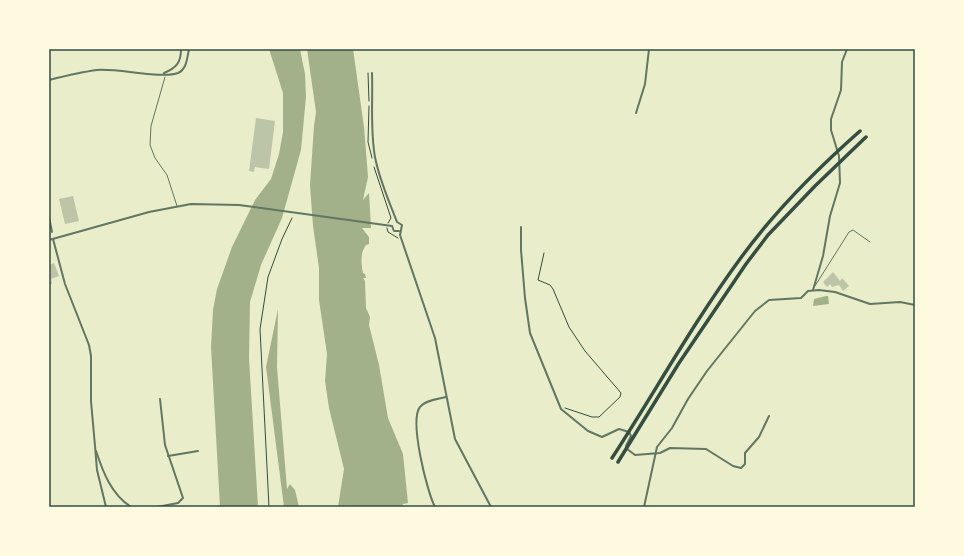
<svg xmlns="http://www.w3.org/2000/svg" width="964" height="556" font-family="'Crimson Pro',serif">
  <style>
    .water { fill: #a3b18a }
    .building { fill: #bcc5a7 }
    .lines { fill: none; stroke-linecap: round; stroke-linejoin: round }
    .path { stroke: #344e41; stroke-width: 1 }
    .service { stroke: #617663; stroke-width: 1 }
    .minor { stroke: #617663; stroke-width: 2 }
    .tertiary { stroke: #617663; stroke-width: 2 }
    .motorway { stroke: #344e41; stroke-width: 3.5 }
    .neatline { fill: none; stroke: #344e41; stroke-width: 1.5 }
  </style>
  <rect width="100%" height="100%" fill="#e9edc9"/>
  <g class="water">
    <polygon points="269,49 300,49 305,74 306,97 301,150 282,218 261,265 250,302 249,358 258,507 220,507 211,347 213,310 217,289 232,247 255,200 271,179 279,154 283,132 283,93"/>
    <path d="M307,49H353L364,127L368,177L363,200L369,193L371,228H362L369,237V244L366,245C360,253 361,264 363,273L365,274L366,278H363L365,281L366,308L370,317L369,325L379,365L388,418L403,454L408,503L403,504L402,507H338L344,469L329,408L325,381L327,354L319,300V268L313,226L310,185L314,126L316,112Z"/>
    <polygon points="826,296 828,296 829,304 813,306 814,299"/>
    <polygon points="278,309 277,367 287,489 290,484 295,490 299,507 284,507 266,367"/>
  </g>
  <g class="building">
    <polygon points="256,118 275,121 269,169 255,167 254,172 249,171"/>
    <polygon points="73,196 79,221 65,224 59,199"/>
    <polygon points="54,263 59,276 51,279 52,284 49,285 49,265"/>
    <polygon points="833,272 840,281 842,278 849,286 843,291 839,285 832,287 830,284 827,287 823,282"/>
  </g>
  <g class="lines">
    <g class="path">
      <polyline points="368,73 369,101"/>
      <polyline points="369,106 368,142 372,158"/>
      <polyline points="374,167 391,218 388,223"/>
      <polyline points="387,228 388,232 398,238"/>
      <polyline points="544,253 538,280 550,285 553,289 569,327 585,351 621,393 620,397 599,417 592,417 565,408"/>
      <polyline points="269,507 260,329 268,277 282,239 292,218"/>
    </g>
    <g class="service">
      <polyline points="165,77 151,126 150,145 155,158 167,175 177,206"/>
      <polyline points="815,286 849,232 853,230 870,242"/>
    </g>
    <g class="minor">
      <path d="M164,73C176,68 181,63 181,49"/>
      <path d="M49,80C65,76 81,72 97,70C117,68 162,79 178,73C187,69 187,58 189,49"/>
      <polyline points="636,113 645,84 649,49"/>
      <polyline points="49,217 52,232"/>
      <polyline points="521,227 521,250 525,298 530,333 561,409 588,431 602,437 619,429 629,432 631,436 626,446 627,449 635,455 660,453 670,448 706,449 733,466 741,468 745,464 745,453 759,437 769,416"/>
      <polyline points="53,239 65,284 89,345 91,356 91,401 95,446 97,470 106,507"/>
      <polyline points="813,290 823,256 830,216 840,183 839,156 831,130 831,119 841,90 842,62 847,49"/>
      <path d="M96,451C103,472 111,494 131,507"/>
      <polyline points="168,456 198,451"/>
      <polyline points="157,507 178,503 183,498 165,445 160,399"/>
      <path d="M435,507C427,492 409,420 420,407C425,400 438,399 446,397"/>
      <polyline points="644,507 657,447 672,428 688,399 707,371 755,311 769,300 801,298 808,291 819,290 835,292 870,304 900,302 915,305"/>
    </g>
    <g class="tertiary">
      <path d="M372,73C373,101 370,130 375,157C379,179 389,201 397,222L402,225L400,235L435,338L455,439L491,507"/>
      <polyline points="392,226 394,231 399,231"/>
      <polyline points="49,240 149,212 191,204 239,205 392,226"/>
    </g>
    <g class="motorway">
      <path d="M612,458C655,392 693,323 740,259C774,212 817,169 860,131"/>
      <polyline points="618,462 679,363 746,264 768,235 815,186 866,137"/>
    </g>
  </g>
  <rect width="964" height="556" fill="none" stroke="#fefae0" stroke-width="100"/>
  <rect x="50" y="50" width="864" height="456" class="neatline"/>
</svg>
